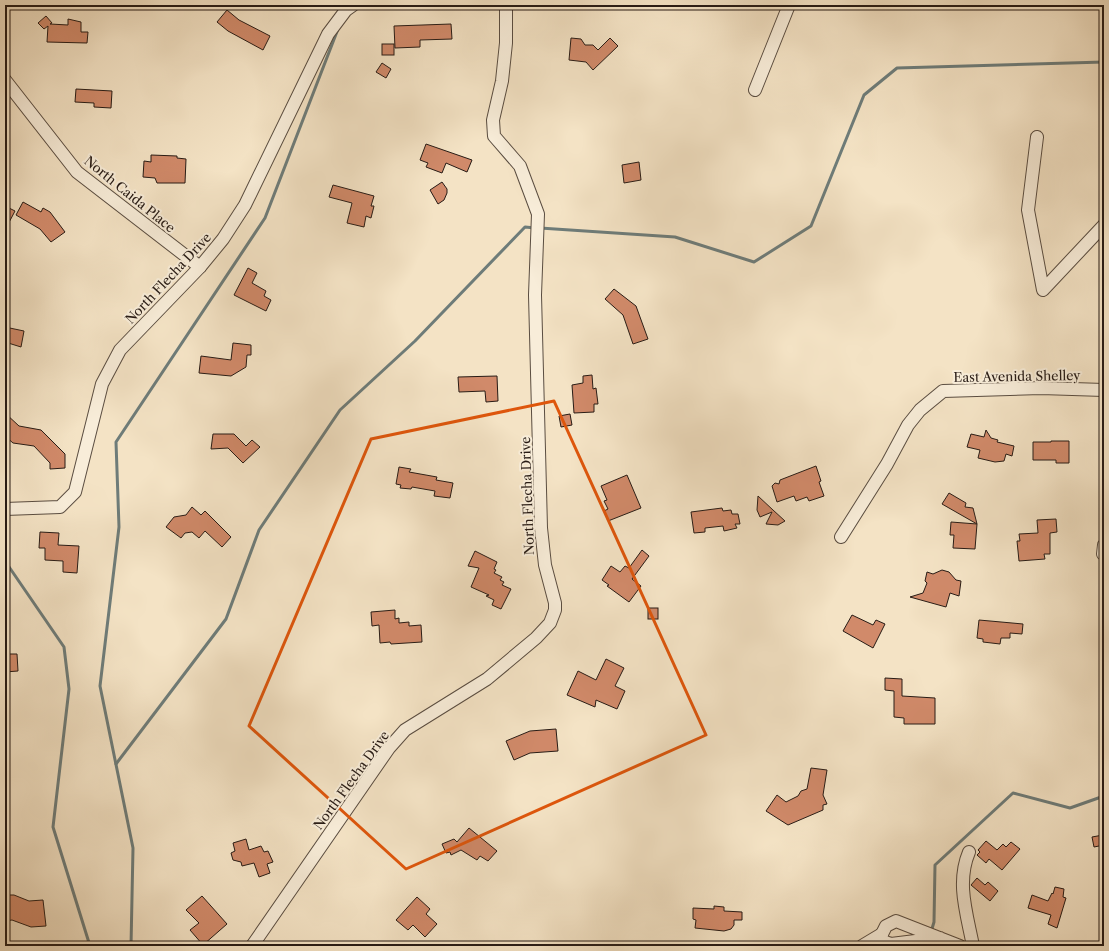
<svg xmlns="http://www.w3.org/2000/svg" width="1109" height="951" font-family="'Libre Caslon Text',serif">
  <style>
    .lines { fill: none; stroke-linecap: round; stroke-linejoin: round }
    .stream { stroke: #6e7c79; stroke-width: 3 }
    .building { fill: #d18a6a; stroke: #271b15 }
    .minor-casing { stroke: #5a4d41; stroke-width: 14 }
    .minor { stroke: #f8edd9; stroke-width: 12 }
    .marked { fill: none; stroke: #de560c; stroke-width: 3; stroke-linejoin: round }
    .labels { text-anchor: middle; stroke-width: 4; stroke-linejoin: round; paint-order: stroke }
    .street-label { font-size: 13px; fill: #271b15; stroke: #f8edd9 }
  </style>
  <rect width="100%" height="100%" fill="#f4e3c5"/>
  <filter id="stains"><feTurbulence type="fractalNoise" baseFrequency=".005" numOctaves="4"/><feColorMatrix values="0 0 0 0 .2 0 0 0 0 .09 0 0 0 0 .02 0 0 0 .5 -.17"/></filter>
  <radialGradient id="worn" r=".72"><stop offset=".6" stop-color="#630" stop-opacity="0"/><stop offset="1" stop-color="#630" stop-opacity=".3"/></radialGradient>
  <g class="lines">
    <g class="stream">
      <polyline points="540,228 675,237 754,262 811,226 864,95 897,68 1104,62"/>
      <polyline points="5,561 64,647 69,689 53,827 90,946"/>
      <polyline points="116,764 226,619 259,530 340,410 415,341 525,227 535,228"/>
      <polyline points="931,932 934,922 935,865 1013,793 1070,808 1104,796"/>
      <polyline points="131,946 133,848 100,686 119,527 116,442 265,218 338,29"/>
    </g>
  </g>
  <g class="building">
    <polygon points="227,10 239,20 270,36 263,50 228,31 217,22"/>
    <polygon points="46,16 52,23 50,24 68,25 68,19 81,22 81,32 88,32 87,43 47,42 48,26 44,29 38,23"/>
    <polygon points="451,24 452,39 420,40 420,47 395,48 394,26"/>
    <polygon points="571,38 581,39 585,45 593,45 598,50 610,38 618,46 593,70 586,62 569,60"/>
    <rect x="382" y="44" width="12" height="11"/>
    <polygon points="382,63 391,69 386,78 376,72"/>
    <polygon points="76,89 112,91 111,108 94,107 94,103 75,102"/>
    <polygon points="426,144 472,160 467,172 446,163 442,173 426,167 428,163 420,160"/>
    <polygon points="151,155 177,156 177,158 186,159 185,183 157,183 155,178 143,177 144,161 151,162"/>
    <polygon points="639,162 641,180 624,183 622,165"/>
    <polygon points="442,182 447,189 447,193 444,200 438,204 430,190"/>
    <polygon points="333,185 374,196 371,206 374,206 371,218 366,216 364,227 347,223 352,203 329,197"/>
    <polygon points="23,202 41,212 43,208 50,212 65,232 51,242 40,229 16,215"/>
    <polygon points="5,206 15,211 5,230"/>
    <polygon points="248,268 257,273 252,283 266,291 264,296 271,300 266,311 234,295"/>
    <polygon points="614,289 636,306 648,339 633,344 623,315 605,299"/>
    <polygon points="5,327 24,331 21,347 5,342"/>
    <polygon points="233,343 251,345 251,355 247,355 246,367 231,376 199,373 201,356 231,360"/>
    <polygon points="592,375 593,389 596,388 598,404 594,404 594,412 574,413 572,385 583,383 583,376"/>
    <polygon points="497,376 498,401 486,402 485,391 459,392 458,377"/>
    <polygon points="5,413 19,426 41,430 65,454 65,468 50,469 50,463 34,446 13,443 5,436"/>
    <polygon points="570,414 572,425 561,427 559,416"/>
    <polygon points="986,430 991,438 998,440 997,442 1014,446 1012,456 1006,454 1004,461 995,462 978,458 980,450 967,447 971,434 984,437"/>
    <polygon points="213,434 234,434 246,446 252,440 260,447 243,463 228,448 211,449"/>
    <polygon points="1051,441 1069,441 1069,463 1056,463 1056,460 1033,460 1033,442 1051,442"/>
    <polygon points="816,466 821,481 819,482 824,496 809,501 807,497 796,501 794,496 777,502 772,486 775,483 779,484 780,480"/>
    <polygon points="399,467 411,469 409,472 437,477 436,480 453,483 450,498 434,496 435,491 412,487 411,489 400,488 401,485 396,484"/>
    <polygon points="627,475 641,508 608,521 604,511 608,509 604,501 607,500 601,486"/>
    <polygon points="949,493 966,503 965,507 973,508 977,524 942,504"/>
    <polygon points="758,496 773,510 785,521 778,525 766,524 772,512 760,517 757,510"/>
    <polygon points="192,507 201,515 205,511 231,537 222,547 205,531 199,538 192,532 185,533 181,538 166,527 174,517 186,515"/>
    <polygon points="722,508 723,511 731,510 732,514 738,514 740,524 735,524 737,528 724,531 723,526 705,528 705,532 694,533 691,512"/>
    <polygon points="1056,519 1057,532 1050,533 1050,554 1044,554 1045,559 1019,561 1017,541 1020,541 1019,534 1038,533 1037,520"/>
    <polygon points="951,522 977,524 975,549 953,548 954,535 950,535"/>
    <polygon points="40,532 59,533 58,545 79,546 77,573 63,572 63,561 45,560 45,548 39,548"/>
    <polygon points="642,550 649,556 632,579 641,586 629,602 607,586 609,585 602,580 611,566 620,572 625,566 629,568"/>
    <polygon points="475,551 497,562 494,569 496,570 494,573 502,577 500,580 504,582 502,585 511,589 501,609 492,605 494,600 486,596 489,595 471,587 479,568 468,566"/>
    <polygon points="942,570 949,572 956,580 961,581 959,596 950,593 946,607 910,597 923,593 927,583 925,581 927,572 933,574"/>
    <rect x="648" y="608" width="10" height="11"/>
    <polygon points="395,610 395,619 399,618 399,623 409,622 409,626 421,625 422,642 391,644 390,642 380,643 379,625 372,626 371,612"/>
    <polygon points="852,615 873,625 876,620 885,624 873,648 843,631"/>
    <polygon points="979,620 1023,624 1022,634 1010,633 1010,638 1001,638 1000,644 983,642 983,639 977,638"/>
    <polygon points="5,654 17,654 18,671 5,672"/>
    <polygon points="606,659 624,668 615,686 625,691 617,709 596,700 595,707 567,695 578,671 596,680"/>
    <polygon points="885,678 902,679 902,696 935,698 935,724 904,724 904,718 894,717 894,691 885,690"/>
    <polygon points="556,729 558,751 530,753 514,760 506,741 530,731"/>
    <polygon points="811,768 827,770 823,795 827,804 823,805 823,810 788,825 766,811 777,795 786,802 798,796 801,791 807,789"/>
    <polygon points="469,828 497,851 488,861 480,856 477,860 461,850 451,855 450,852 446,853 442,844 454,839 457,842"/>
    <polygon points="1103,835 1104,845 1094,847 1092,837"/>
    <polygon points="246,839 249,850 261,846 264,852 268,851 273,862 267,864 270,873 259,877 254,863 242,866 241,862 233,860 231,853 235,851 233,843"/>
    <polygon points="986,841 997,850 1003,844 1006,847 1011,842 1020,849 1002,870 989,859 986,863 977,855 980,852 978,850"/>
    <polygon points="977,878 985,885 988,882 998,891 990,901 971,885"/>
    <polygon points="1055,887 1064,889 1063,897 1066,898 1057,928 1048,924 1051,915 1028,908 1032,895 1048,901 1052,893 1053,894"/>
    <polygon points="5,895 14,895 29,901 43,900 46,926 31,927 12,920 5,921"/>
    <polygon points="202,896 227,924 203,945 190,930 199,923 186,910"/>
    <polygon points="417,897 430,909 426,914 437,924 425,937 413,925 408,930 396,920"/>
    <polygon points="714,906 724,907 724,911 742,912 742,920 734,920 734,925 731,929 724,931 695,928 696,920 693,919 693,908 714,909"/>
  </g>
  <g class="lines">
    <g class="minor-casing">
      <g id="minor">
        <polyline points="5,80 77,172 200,267"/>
        <polyline points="755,90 789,5"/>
        <polyline points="1037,137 1028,210 1043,290 1104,225"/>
        <polyline points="5,509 60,507 75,492 102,384 120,350 200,267 223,239 245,205 328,34 346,10 353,5"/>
        <polyline points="841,537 887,464 908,425 920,410 943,391 1041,388 1104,390"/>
        <polyline points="1103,554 1104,545"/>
        <path d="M969,852C956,883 967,914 973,946"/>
        <polyline points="940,938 891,944 883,941 881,936 886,926 896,921 960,946"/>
        <polyline points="252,946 389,748 405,730 487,679 536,638 550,623 555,610 555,603 545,565 541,528 535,295 538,214 520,166 494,136 493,120 502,81 506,43 506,5"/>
        <polyline points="862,946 882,934"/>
      </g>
    </g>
    <use href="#minor" class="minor"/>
  </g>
  <path class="marked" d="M554,401L706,735L406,869L249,726L371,439Z"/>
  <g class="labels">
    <g class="street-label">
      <text transform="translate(130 194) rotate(39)" y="5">North Caida Place</text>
      <text transform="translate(168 278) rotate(-47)" y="5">North Flecha Drive</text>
      <text transform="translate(1017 376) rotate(-1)" y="5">East Avenida Shelley</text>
      <text transform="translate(527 496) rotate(-92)" y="5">North Flecha Drive</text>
      <text transform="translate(351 780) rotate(-54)" y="5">North Flecha Drive</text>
    </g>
  </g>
  <rect width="1109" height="951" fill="none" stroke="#f4e3c5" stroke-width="20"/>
  <rect x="6" y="6" width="1097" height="939" fill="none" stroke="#271b15" stroke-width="2"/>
  <rect x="10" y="10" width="1089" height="931" fill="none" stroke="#271b15"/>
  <rect width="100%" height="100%" filter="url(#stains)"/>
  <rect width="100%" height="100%" fill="url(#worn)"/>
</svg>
